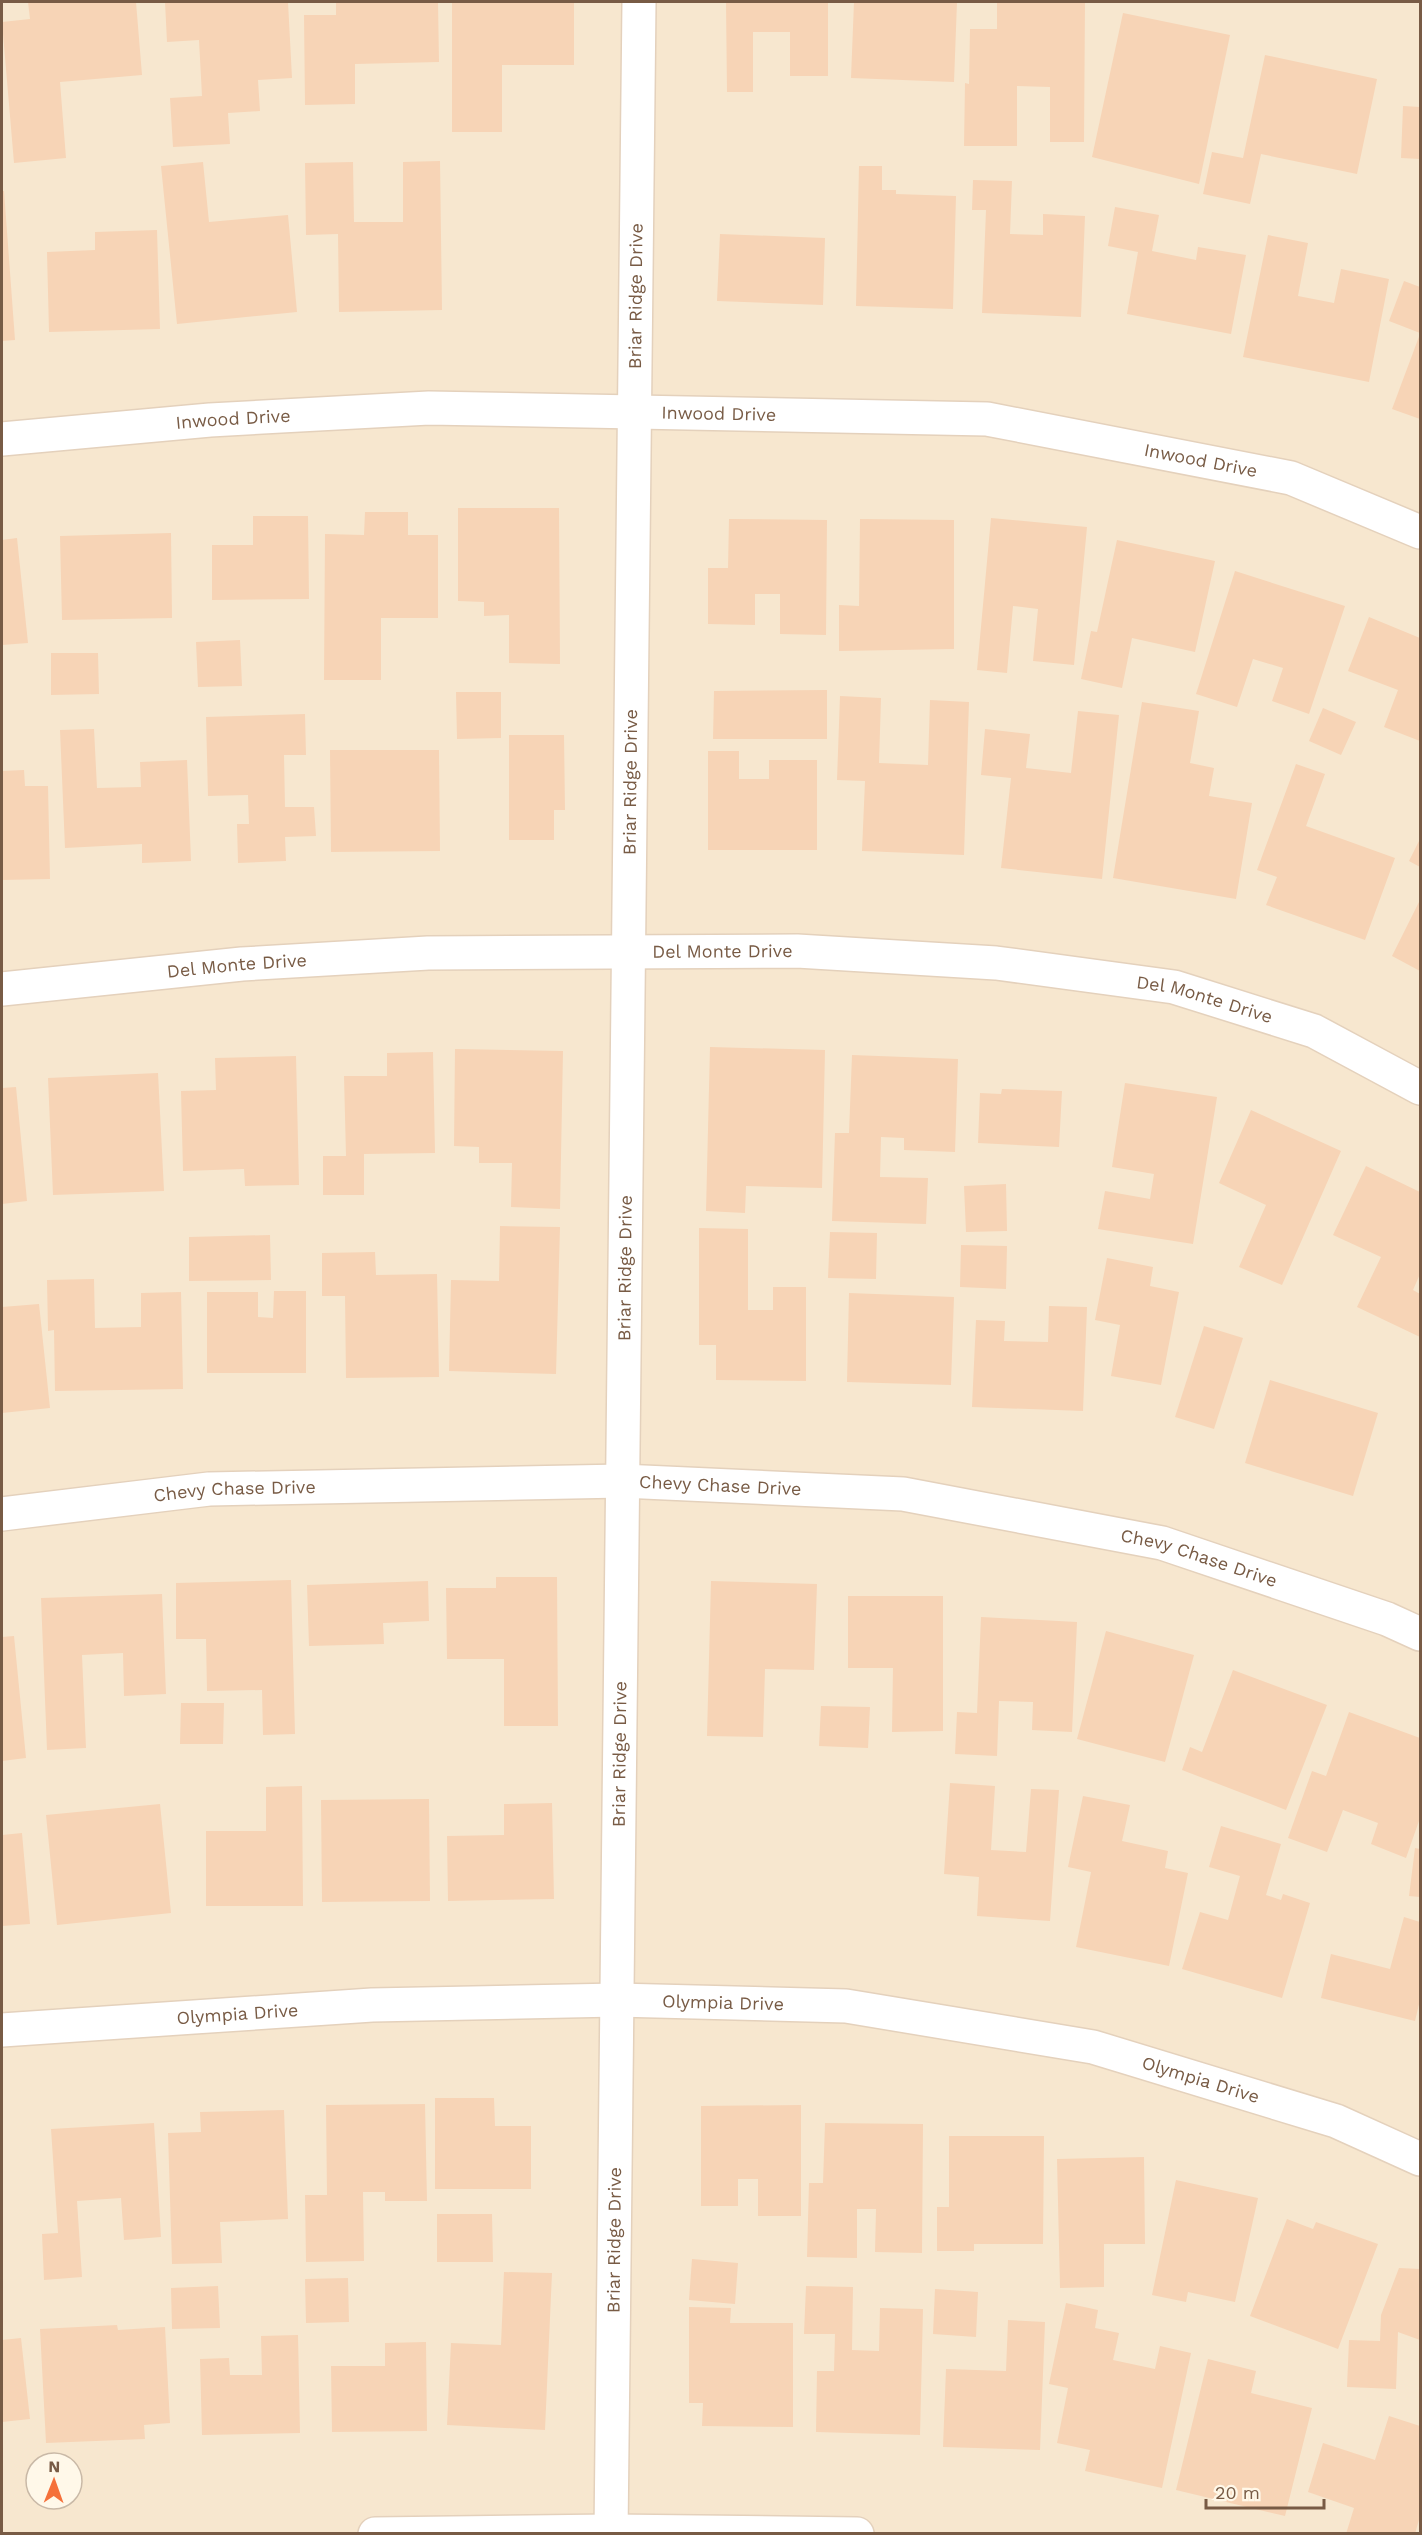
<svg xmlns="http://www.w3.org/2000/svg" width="1422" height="2535" font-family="'Work Sans',sans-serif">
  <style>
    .residential { fill: #f7e7cf; fill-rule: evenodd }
    .building { fill: #f7d4b6 }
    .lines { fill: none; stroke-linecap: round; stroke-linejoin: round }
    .street-casing { stroke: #e4d1bc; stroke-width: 36 }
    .street { stroke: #fff; stroke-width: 33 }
    .labels { text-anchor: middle; stroke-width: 6; stroke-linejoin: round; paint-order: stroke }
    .street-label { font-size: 18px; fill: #785b45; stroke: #fff8e9 }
  </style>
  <rect width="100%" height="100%" fill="#fef5e1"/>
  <path class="residential" d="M2,2H1420V2533L2,2534ZM36,2463H72V2499H36Z"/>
  <g class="building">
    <polygon points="28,2 136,2 142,75 60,82 66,158 14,163 2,22 30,19"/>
    <polygon points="165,2 288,2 292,78 258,80 260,111 228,113 230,144 173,147 170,98 202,96 199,40 167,42"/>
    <polygon points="336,2 438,2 439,62 355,64 355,104 305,105 304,15 336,15"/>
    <polygon points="452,2 574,2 574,65 502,65 502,132 452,132"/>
    <polygon points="726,2 828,2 828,76 790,76 790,32 753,32 753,92 727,92"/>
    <polygon points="854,2 957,2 954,82 851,78"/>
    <polygon points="997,2 1085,2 1084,142 1050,142 1050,87 1017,86 1017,146 964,146 965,83 969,84 970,29 997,29"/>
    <polygon points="1123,13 1230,35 1199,184 1092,157"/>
    <polygon points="1265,55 1377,79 1357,174 1261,154 1250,204 1203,194 1212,152 1243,158"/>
    <polygon points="1403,106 1420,107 1420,159 1401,158"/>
    <polygon points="440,161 442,310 339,312 338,234 306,235 305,163 353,162 354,222 403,222 403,162"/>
    <polygon points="203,162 209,222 288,215 297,312 177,324 161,166"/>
    <polygon points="859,166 882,166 882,190 896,190 896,194 956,196 953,309 856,306"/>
    <polygon points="973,180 1012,181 1010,234 1043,235 1043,214 1085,216 1081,317 982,313 986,210 972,210"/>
    <polygon points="2,191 4,191 15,340 2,341"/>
    <polygon points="1115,207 1159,215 1152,251 1196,260 1198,247 1246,255 1231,334 1127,314 1138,252 1108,246"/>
    <polygon points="157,230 160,329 49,332 47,252 95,250 95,232"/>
    <polygon points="720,234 825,238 823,305 717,301"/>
    <polygon points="1268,235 1308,243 1298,296 1334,303 1341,269 1389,279 1369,382 1243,357"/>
    <polygon points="1404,281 1420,287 1420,333 1389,321"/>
    <polygon points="1420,334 1420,419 1392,409"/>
    <polygon points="458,508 559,508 560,664 509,663 509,615 484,616 484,602 458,601"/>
    <polygon points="365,512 408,512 408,535 438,535 438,618 381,618 381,680 324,680 325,534 364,535"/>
    <polygon points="253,516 308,516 309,599 212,600 212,545 253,545"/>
    <polygon points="991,518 1087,527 1074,665 1033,661 1038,609 1013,606 1007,673 977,670"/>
    <polygon points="729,519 827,520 826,635 780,634 780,594 755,594 755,625 708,624 708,568 728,568"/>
    <polygon points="860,519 954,520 954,649 839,651 839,605 859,606"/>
    <polygon points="171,533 172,618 62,620 60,536"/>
    <polygon points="17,538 28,643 2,645 2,540"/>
    <polygon points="1117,540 1215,561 1195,652 1132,638 1122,688 1081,679 1091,631 1097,632"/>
    <polygon points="1235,571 1345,606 1309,714 1272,701 1283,668 1253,659 1237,707 1196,694"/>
    <polygon points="1369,617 1420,638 1420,741 1384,727 1398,690 1348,671"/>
    <polygon points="240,640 242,686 198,687 196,642"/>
    <polygon points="51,653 98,653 99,694 51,695"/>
    <polygon points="827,690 827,739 713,739 714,691"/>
    <polygon points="456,692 501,692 501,738 457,739"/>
    <polygon points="840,696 881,698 879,763 928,765 930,700 969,702 964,855 862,851 865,781 837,780"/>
    <polygon points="1142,702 1199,711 1190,763 1214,768 1209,796 1252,803 1236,899 1113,878"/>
    <polygon points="1323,708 1356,722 1341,755 1309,741"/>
    <polygon points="1078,711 1119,715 1102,879 1001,868 1011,778 981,775 985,729 1030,734 1026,768 1071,773"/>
    <polygon points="305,714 306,755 284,755 285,807 314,807 316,836 285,837 286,861 238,863 237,824 249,824 248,795 208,796 206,717"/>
    <polygon points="94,729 97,788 141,787 140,762 187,760 191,861 142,863 142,844 65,848 60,730"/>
    <polygon points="509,735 564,735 565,810 554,810 554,840 509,840"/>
    <polygon points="330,750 439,750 440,851 331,852"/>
    <polygon points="708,751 739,751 739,779 769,779 769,760 817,760 817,850 708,850"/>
    <polygon points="1296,764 1325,774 1306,826 1395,858 1365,940 1266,905 1277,877 1257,870"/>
    <polygon points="24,770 25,786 48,786 50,879 2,880 2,771"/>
    <polygon points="1420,839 1420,867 1409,861"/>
    <polygon points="1420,900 1420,971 1392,956"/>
    <polygon points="710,1047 825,1050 822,1188 746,1186 745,1213 706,1211"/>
    <polygon points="455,1049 563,1051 560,1209 511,1207 512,1163 479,1163 479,1147 454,1146"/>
    <polygon points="433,1052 435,1153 364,1154 364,1195 323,1195 323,1156 346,1156 344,1076 387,1076 387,1053"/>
    <polygon points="852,1055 958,1059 955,1152 904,1150 904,1138 881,1137 880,1177 928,1178 926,1224 832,1221 835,1133 849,1133"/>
    <polygon points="296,1056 299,1185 245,1186 244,1169 183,1171 181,1091 216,1090 215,1058"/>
    <polygon points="158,1073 164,1191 53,1195 48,1078"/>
    <polygon points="1125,1083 1217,1097 1193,1244 1098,1229 1105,1191 1150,1199 1154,1174 1112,1167"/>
    <polygon points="16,1087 27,1201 2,1204 2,1088"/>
    <polygon points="1002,1089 1062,1091 1059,1147 978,1143 980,1093 1001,1094"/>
    <polygon points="1251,1110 1341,1151 1282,1285 1239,1267 1266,1205 1219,1183"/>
    <polygon points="1366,1166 1420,1192 1420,1274 1413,1290 1420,1294 1420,1337 1357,1307 1381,1257 1333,1235"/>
    <polygon points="1006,1184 1007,1231 966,1232 964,1186"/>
    <polygon points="500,1226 560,1227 556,1374 449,1371 451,1280 499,1281"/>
    <polygon points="699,1228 748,1229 748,1310 773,1310 773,1287 806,1287 806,1381 716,1380 716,1345 699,1345"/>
    <polygon points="830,1232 877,1233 876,1279 828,1278"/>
    <polygon points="270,1235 271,1280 189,1281 189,1237"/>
    <polygon points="961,1245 1007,1246 1006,1289 960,1287"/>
    <polygon points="375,1252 376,1275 437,1274 439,1377 346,1378 345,1296 322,1296 322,1253"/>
    <polygon points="1107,1258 1153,1267 1150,1286 1179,1292 1161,1385 1111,1376 1120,1325 1095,1320"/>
    <polygon points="94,1279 95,1328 141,1327 141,1293 181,1292 183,1389 55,1391 54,1330 48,1331 47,1280"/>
    <polygon points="274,1291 306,1291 306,1373 207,1373 207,1292 258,1292 258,1317 273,1318"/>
    <polygon points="849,1293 954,1297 951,1385 847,1382"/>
    <polygon points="39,1304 50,1408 2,1413 2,1307"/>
    <polygon points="1049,1306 1087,1307 1083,1411 972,1407 976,1320 1005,1321 1004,1341 1048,1342"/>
    <polygon points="1204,1326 1243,1338 1214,1429 1175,1417"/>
    <polygon points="1270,1380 1378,1413 1353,1496 1245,1463"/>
    <polygon points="496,1577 557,1577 558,1726 504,1726 504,1659 447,1659 446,1588 496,1588"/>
    <polygon points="291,1580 295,1734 263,1735 262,1690 207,1691 206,1639 176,1639 176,1583"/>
    <polygon points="428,1581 429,1621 383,1623 384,1644 309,1646 307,1585"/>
    <polygon points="711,1581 817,1584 814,1670 765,1669 763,1737 707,1736"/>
    <polygon points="162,1594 166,1694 124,1696 123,1653 82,1655 86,1748 47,1750 41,1598"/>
    <polygon points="848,1596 943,1596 943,1731 892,1732 893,1668 848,1668"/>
    <polygon points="981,1617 1077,1622 1072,1732 1032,1730 1033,1702 999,1701 997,1756 955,1754 957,1712 977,1713"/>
    <polygon points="1106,1631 1194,1655 1165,1762 1077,1739"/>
    <polygon points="14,1636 26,1758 2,1761 2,1637"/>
    <polygon points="1233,1670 1327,1705 1286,1810 1182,1770 1190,1747 1202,1752"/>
    <polygon points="181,1703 224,1703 223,1744 180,1744"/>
    <polygon points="821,1706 870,1707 868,1748 819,1746"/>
    <polygon points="1349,1712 1420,1738 1420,1818 1406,1858 1371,1844 1378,1823 1343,1810 1327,1852 1288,1838 1312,1771 1326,1776"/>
    <polygon points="950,1783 995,1786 991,1850 1026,1852 1031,1789 1059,1790 1050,1921 977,1916 979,1877 944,1874"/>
    <polygon points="302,1786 303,1906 206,1906 206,1831 266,1831 266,1787"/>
    <polygon points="1083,1796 1130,1805 1122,1841 1168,1851 1165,1868 1188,1873 1169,1966 1076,1947 1091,1872 1068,1867"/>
    <polygon points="429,1799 430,1901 322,1902 321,1800"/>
    <polygon points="552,1803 554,1899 448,1901 447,1836 504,1835 504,1804"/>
    <polygon points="160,1804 171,1913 57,1925 46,1815"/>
    <polygon points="1221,1826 1281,1844 1266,1895 1281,1900 1283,1894 1310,1903 1282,1998 1182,1969 1200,1912 1228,1920 1240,1876 1209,1867"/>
    <polygon points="22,1833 30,1924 2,1926 2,1835"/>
    <polygon points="1415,1848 1420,1849 1420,1897 1409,1896"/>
    <polygon points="1404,1917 1420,1922 1420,2000 1415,2021 1321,1998 1331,1954 1390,1969"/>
    <polygon points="435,2098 494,2098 495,2126 531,2126 531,2189 435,2189"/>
    <polygon points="425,2104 427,2201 385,2201 385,2192 363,2192 364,2261 306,2262 305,2195 327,2195 326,2105"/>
    <polygon points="801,2105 801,2216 758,2216 758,2179 738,2179 738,2206 701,2206 701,2106"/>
    <polygon points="284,2110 288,2219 220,2222 222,2263 172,2264 168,2133 201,2132 200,2112"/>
    <polygon points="154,2123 161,2237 124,2240 121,2198 77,2201 82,2277 44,2280 42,2234 58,2233 51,2129"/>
    <polygon points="825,2123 923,2124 922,2253 875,2252 876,2209 857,2209 857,2258 807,2257 809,2183 823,2183"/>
    <polygon points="949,2136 1044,2136 1043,2244 974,2244 974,2251 937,2251 937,2207 949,2207"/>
    <polygon points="1144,2157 1145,2244 1104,2244 1104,2287 1060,2288 1057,2159"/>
    <polygon points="1176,2180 1258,2198 1235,2302 1188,2292 1186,2302 1152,2295"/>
    <polygon points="437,2214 492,2214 493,2262 437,2262"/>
    <polygon points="1287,2219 1313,2229 1316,2222 1378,2244 1338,2349 1250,2316"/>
    <polygon points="692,2259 738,2263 735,2304 689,2300"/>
    <polygon points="1399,2268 1420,2269 1420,2340 1398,2332 1396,2389 1347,2387 1349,2340 1380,2341 1381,2315"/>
    <polygon points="504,2272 552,2273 545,2430 447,2425 451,2343 501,2345"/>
    <polygon points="348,2278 349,2322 306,2323 305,2279"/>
    <polygon points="218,2286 220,2328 172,2329 171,2288"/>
    <polygon points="806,2286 853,2287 852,2350 879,2351 880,2308 923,2309 920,2435 816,2432 817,2371 834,2371 835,2334 804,2334"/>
    <polygon points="935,2289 978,2292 976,2337 933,2334"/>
    <polygon points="1066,2303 1098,2310 1095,2328 1119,2333 1113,2360 1155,2369 1160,2346 1191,2353 1162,2488 1085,2471 1090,2450 1057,2443 1068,2388 1049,2384"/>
    <polygon points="689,2307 731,2308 730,2323 793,2323 793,2427 702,2426 703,2403 689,2403"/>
    <polygon points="1008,2320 1045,2322 1040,2450 943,2447 946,2369 1006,2371"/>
    <polygon points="117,2325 118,2330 165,2327 170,2423 144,2425 145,2439 46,2443 40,2329"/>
    <polygon points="298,2335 300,2433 202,2435 200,2359 229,2358 230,2375 262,2375 261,2336"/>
    <polygon points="21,2338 30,2419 2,2422 2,2340"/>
    <polygon points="426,2342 427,2431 332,2432 331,2366 385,2366 385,2343"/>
    <polygon points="1208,2359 1256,2371 1251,2393 1312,2408 1285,2516 1176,2490"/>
    <polygon points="1389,2416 1420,2426 1420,2516 1415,2534 1346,2534 1354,2508 1308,2492 1323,2443 1375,2460"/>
  </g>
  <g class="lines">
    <g class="street-casing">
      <g id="street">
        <path id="s1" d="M2,439L210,420L429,408L987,419L1291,478L1420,532"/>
        <path id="s2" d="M2,989L242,964L428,953L797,951L996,963L1174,987L1314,1031L1420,1088"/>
        <path id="s3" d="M2,1514L209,1489L622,1481L903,1494L1162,1543L1387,1619L1420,1634"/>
        <path id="s4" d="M2,2030L372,2005L617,2000L846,2006L1093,2047L1336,2121L1420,2159"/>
        <polyline points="375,2534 611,2531 857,2534"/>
        <path id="s5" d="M611,2534L639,2"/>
      </g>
    </g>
    <use href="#street" class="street"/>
  </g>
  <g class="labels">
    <g class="street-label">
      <text dy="6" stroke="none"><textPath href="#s5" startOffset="2238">Briar Ridge Drive</textPath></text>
      <text dy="6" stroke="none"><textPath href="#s1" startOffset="718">Inwood Drive</textPath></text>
      <text dy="6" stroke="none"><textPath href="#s1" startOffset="232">Inwood Drive</textPath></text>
      <text dy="6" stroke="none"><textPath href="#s1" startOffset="1204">Inwood Drive</textPath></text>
      <text dy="6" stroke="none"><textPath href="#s5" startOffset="1752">Briar Ridge Drive</textPath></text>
      <text dy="6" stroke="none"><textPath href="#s2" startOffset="722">Del Monte Drive</textPath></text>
      <text dy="6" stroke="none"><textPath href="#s2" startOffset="236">Del Monte Drive</textPath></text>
      <text dy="6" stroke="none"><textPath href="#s2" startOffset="1208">Del Monte Drive</textPath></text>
      <text dy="6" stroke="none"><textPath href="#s5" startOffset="1266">Briar Ridge Drive</textPath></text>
      <text dy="6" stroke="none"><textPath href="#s3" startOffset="720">Chevy Chase Drive</textPath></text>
      <text dy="6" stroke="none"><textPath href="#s3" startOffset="234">Chevy Chase Drive</textPath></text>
      <text dy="6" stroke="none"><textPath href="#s3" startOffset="1206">Chevy Chase Drive</textPath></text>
      <text dy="6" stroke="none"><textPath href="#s5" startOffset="780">Briar Ridge Drive</textPath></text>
      <text dy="6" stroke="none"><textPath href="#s4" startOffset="722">Olympia Drive</textPath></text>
      <text dy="6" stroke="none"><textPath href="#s4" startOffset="236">Olympia Drive</textPath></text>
      <text dy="6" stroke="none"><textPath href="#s4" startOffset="1208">Olympia Drive</textPath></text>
      <text dy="6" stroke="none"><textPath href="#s5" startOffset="294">Briar Ridge Drive</textPath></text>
    </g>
  </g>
  <rect width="1422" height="2535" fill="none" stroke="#785b45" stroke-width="6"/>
  <g transform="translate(54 2481) rotate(1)"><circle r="28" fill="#fff8e9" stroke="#c9b9a7" stroke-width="1.5"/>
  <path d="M0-4.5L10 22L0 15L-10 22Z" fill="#f5703a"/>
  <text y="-9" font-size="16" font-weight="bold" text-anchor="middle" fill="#785b45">N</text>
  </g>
  <path d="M1206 2499v9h118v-9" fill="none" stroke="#785b45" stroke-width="3"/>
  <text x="1215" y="2499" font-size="18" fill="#785b45" stroke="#fff8e9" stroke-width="4.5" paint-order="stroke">20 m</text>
</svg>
